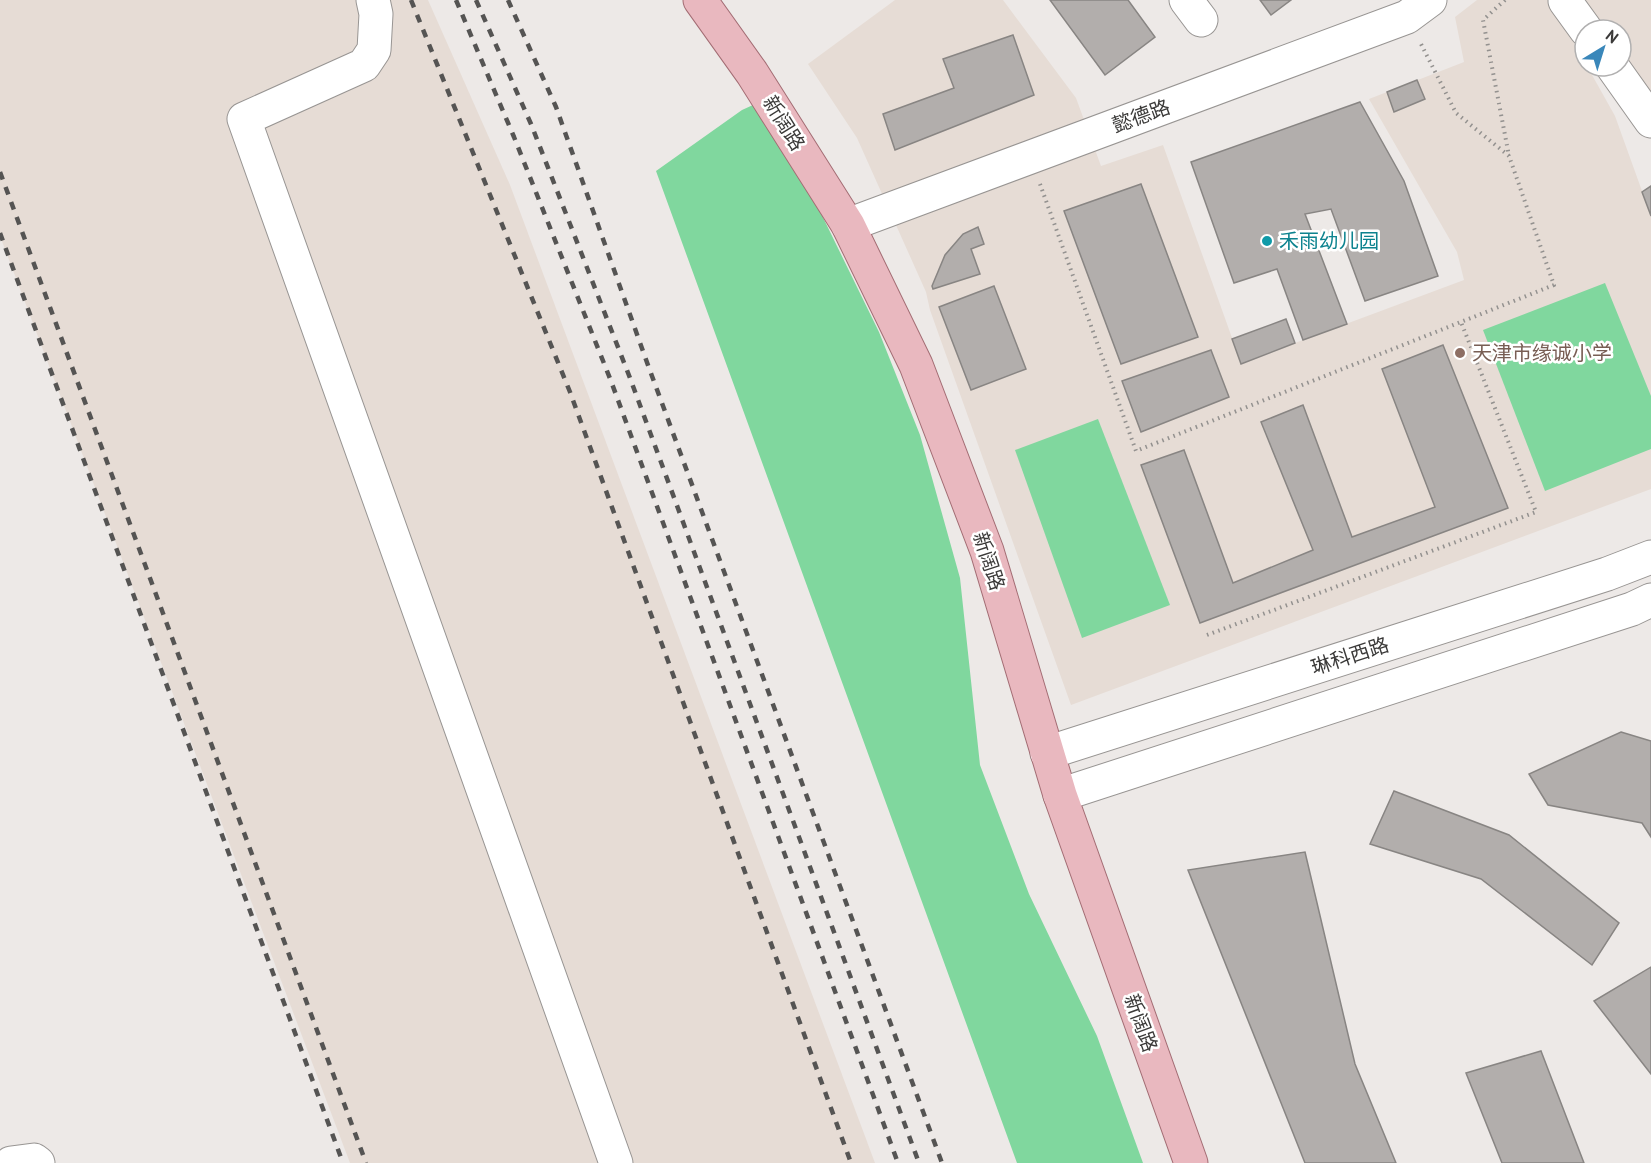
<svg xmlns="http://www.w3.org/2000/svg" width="1651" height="1163" font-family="'PT Sans','Noto Sans SC',sans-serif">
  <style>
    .built { fill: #e6dcd5 }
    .green { fill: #80d79e }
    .building { fill: #b2aeac; stroke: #888583; stroke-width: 1.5 }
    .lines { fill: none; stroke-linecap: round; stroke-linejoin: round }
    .minor-casing { stroke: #989593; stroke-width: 35 }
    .major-casing { stroke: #a36d74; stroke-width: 35 }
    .path { stroke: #93918f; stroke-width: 4; stroke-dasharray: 1.5 4.5; stroke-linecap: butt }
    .minor { stroke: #fff; stroke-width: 33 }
    .major { stroke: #e9b8bf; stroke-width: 33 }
    .rail { stroke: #555453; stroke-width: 4.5; stroke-dasharray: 8 8; stroke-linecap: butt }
    .culture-dot { fill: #0f9aa8; stroke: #fff; stroke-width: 2 }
    .education-dot { fill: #8d6e63; stroke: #fff; stroke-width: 2 }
    .labels { text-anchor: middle; stroke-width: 5; stroke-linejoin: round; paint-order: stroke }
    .street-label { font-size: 20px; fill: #3b3a39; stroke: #fff }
    .culture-label { font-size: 20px; fill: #0d838f; stroke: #fff; text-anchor: start }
    .education-label { font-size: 20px; fill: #785e54; stroke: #fff; text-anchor: start }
  </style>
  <rect width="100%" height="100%" fill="#ede9e7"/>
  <g class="built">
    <polygon points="0,0 428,0 510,185 875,1163 350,1163 0,236"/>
    <polygon points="895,0 1003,0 1076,98 1101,166 1163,145 1241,363 1464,280 1457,252 1369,99 1464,62 1455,17 1477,0 1550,0 1615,116 1651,216 1651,489 1071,705 930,310 926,292 857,138 808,64"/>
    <polygon points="1584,0 1651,0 1651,94 1621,52 1621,30 1605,30"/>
  </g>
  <g class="green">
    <polygon points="753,105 813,197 879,332 920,435 960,578 980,765 1029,894 1097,1036 1143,1163 1017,1163 656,171 742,110"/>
    <polygon points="1605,283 1651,396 1651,449 1545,491 1483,330"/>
    <polygon points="1098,419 1170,605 1082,638 1015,450"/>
  </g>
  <g class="building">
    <polygon points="1050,0 1128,0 1155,37 1105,75"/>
    <polygon points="1260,0 1291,0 1271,15"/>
    <polygon points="1013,35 1034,95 895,150 883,114 954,88 943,59"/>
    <polygon points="1417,80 1425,99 1394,112 1387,92"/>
    <polygon points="1360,102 1404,181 1438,276 1365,301 1331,209 1305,214 1347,324 1303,340 1277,269 1234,283 1191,162"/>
    <polygon points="1141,184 1198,337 1121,364 1064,211"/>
    <polygon points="1651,186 1651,216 1642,192"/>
    <polygon points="978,227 984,244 971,249 980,274 933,289 932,286 945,255 963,234"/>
    <polygon points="994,286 1026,369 971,390 939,307"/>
    <polygon points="1286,319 1295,343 1241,364 1232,339"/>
    <polygon points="1443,345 1508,508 1200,623 1141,465 1184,450 1233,583 1313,550 1261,422 1303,405 1352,537 1435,507 1382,369"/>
    <polygon points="1211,350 1229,397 1141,432 1122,381"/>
    <polygon points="1621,732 1651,741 1651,837 1642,823 1548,805 1529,774"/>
    <polygon points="1394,791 1509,835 1619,923 1592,965 1481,879 1370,844"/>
    <polygon points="1305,852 1355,1064 1396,1163 1305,1163 1188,870"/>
    <polygon points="1651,967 1651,1074 1594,1001"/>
    <polygon points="1541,1051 1584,1163 1502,1163 1466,1073"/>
  </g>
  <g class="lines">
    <g class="minor-casing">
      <g id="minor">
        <polyline points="373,0 376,14 374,50 364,65 244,119 616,1163"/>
        <polyline points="1186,0 1201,20"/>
        <polyline points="1565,1 1586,30"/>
        <polyline points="1612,66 1651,121"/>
        <polyline points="848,225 1407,17 1430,0"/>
        <polyline points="1047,753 1607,574 1651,557"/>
        <polyline points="1060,795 1632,609 1651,600"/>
        <polyline points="11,1163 34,1160 38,1163"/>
      </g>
    </g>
    <g class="major-casing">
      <polyline id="major" points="700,0 752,73 848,225 916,365 987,551 1060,795 1191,1163"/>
    </g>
    <g class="path">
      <polyline points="1505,0 1483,20 1509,156"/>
      <polyline points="1040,184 1136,451 1554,285 1509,156 1456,113 1420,42"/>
      <polyline points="1207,635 1536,512 1461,322"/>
    </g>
    <use href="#minor" class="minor"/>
    <use href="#major" class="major"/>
    <g class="rail">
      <polyline points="411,0 570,392 851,1163"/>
      <polyline points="456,0 514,137 611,381 898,1163"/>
      <polyline points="476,0 531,124 630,378 919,1163"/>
      <polyline points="508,0 556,107 649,368 942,1163"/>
      <polyline points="0,172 366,1163"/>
      <polyline points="0,233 343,1163"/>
    </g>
  </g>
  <circle class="culture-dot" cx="1267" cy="241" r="6"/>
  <circle class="education-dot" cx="1460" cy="353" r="6"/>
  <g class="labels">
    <g class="street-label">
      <text transform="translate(1141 116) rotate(-20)" y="7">懿德路</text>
      <text transform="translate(784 123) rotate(58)" y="7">新阔路</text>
      <text transform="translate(989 561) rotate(72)" y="7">新阔路</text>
      <text transform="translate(1350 656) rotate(-18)" y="7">琳科西路</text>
      <text transform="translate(1141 1023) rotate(70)" y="7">新阔路</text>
    </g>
    <g class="culture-label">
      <text x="1279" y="248">禾雨幼儿园</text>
    </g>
    <g class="education-label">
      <text x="1472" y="360">天津市缘诚小学</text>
    </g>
  </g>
  <g transform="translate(1603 48) rotate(38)"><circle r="28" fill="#ffffff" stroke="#b1b0b0" stroke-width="1.5"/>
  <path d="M0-4.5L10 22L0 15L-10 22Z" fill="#3a87ba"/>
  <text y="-9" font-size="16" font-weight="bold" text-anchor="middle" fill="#3b3a39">N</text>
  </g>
</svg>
